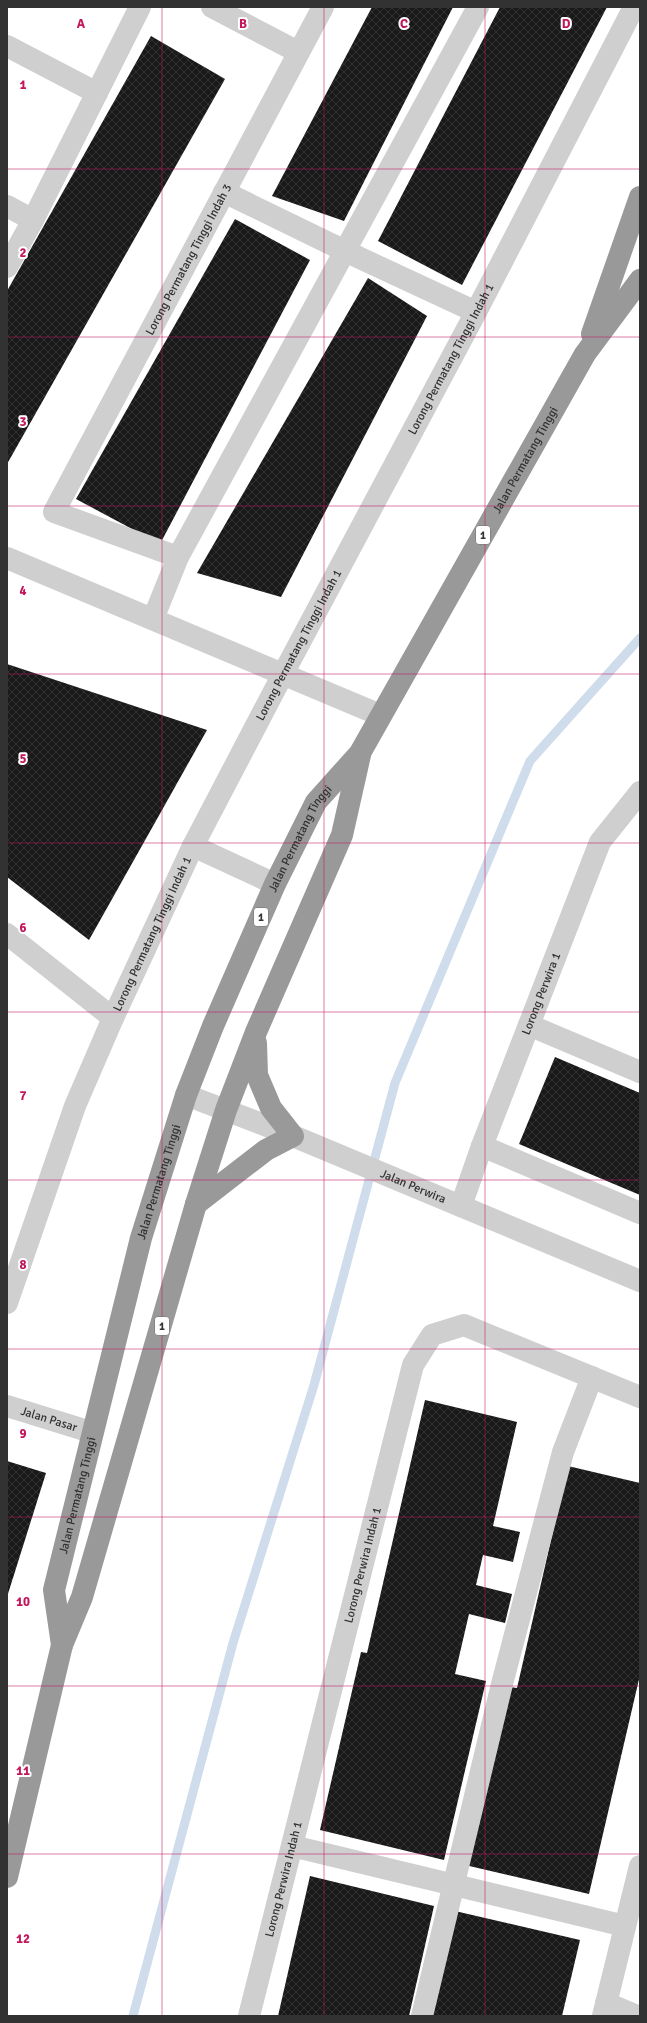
<svg xmlns="http://www.w3.org/2000/svg" width="647" height="2023" font-family="Signika,sans-serif">
  <style>
    .lines { fill: none; stroke-linecap: round; stroke-linejoin: round }
    .stream { stroke: #cfdceb; stroke-width: 9 }
    .building { fill: url(#building-cross-hatch) }
    .minor { stroke: #cfcfcf; stroke-width: 22 }
    .highway { stroke: #999; stroke-width: 22 }
    .grid { fill: none; stroke: #c2185b; stroke-width: 1; stroke-opacity: 0.55 }
    .labels { text-anchor: middle; stroke-width: 4; stroke-linejoin: round; paint-order: stroke }
    .shield { fill: #fff; stroke: #707070; stroke-width: 1 }
    .shield-label { font-size: 11px; font-weight: bold; fill: #323232 }
    .street-label { font-size: 12px; fill: #323232; stroke: #fff }
    .grid-label { font-size: 13px; text-anchor: middle; font-weight: bold; fill: #c2185b; stroke: #fff; stroke-width: 4; stroke-linejoin: round; paint-order: stroke }
  </style>
  <defs>
    <pattern id="building-cross-hatch" width="8" height="8" patternUnits="userSpaceOnUse"><rect width="8" height="8" fill="#191919"/><path d="M0 0l8 8M0 8l8-8" fill="none" stroke="#323232"/></pattern>
  </defs>
  <rect width="100%" height="100%" fill="#fff"/>
  <g class="lines">
    <polyline class="stream" points="133,2016 233,1643 314,1385 395,1083 530,761 640,638"/>
  </g>
  <g class="building">
    <polygon points="372,7 453,7 344,221 272,196"/>
    <polygon points="500,7 607,7 462,285 378,241"/>
    <polygon points="151,36 225,79 7,464 7,291"/>
    <polygon points="235,219 310,260 160,544 76,499"/>
    <polygon points="368,278 427,316 281,597 197,573"/>
    <polygon points="7,664 207,730 89,940 7,877"/>
    <polygon points="555,1057 640,1093 640,1195 519,1144"/>
    <polygon points="425,1400 517,1422 493,1526 520,1532 513,1562 483,1555 476,1585 512,1594 505,1623 469,1614 455,1674 486,1681 444,1860 320,1830 361,1652 367,1653"/>
    <polygon points="7,1461 46,1473 7,1597"/>
    <polygon points="568,1466 640,1483 640,1675 589,1894 465,1865 510,1687 517,1688"/>
    <polygon points="310,1876 434,1906 409,2016 278,2016"/>
    <polygon points="455,1911 580,1940 562,2016 431,2016"/>
  </g>
  <g class="lines">
    <g class="minor">
      <polyline points="212,7 298,52"/>
      <polyline points="7,46 97,93"/>
      <polyline points="224,192 345,251 476,312"/>
      <polyline points="7,206 33,220"/>
      <polyline points="7,267 33,220 140,7"/>
      <path id="s1" d="M178,557L54,512L323,7"/>
      <polyline points="7,558 380,715"/>
      <polyline points="153,619 178,557 478,7"/>
      <polyline points="193,846 275,884"/>
      <polyline points="7,934 113,1018"/>
      <polyline points="529,1025 640,1072"/>
      <path id="s2" d="M186,1095L293,1136L640,1281"/>
      <polyline points="482,1146 640,1213"/>
      <path id="s3" d="M461,1206L482,1146L600,842L640,792"/>
      <path id="s4" d="M7,1303L75,1106L113,1018L193,846L283,674L476,312L634,7"/>
      <path id="s5" d="M7,1406L91,1432"/>
      <polyline points="292,1846 625,1926"/>
      <polyline points="606,2003 637,2016"/>
      <path id="s6" d="M249,2016L413,1365L432,1335L464,1325L640,1397"/>
      <polyline points="422,2016 502,1684 563,1452 592,1377"/>
      <polyline points="603,2016 640,1866"/>
    </g>
    <g class="highway">
      <polyline points="592,334 640,197"/>
      <polyline points="196,1204 266,1150 293,1136 271,1108 257,1075 256,1043"/>
      <path id="s7" d="M62,1645L54,1590L141,1238L186,1095L213,1026L275,884L316,802L360,753L585,354L640,280"/>
      <polyline points="7,1877 62,1645 82,1597 196,1204 226,1110 256,1032 342,835 360,755"/>
    </g>
  </g>
  <path class="grid" d="M162,7V2016M324,7V2016M485,7V2016M7,169H640M7,337H640M7,506H640M7,674H640M7,843H640M7,1012H640M7,1180H640M7,1349H640M7,1517H640M7,1686H640M7,1854H640"/>
  <g class="labels">
    <g class="shield">
      <rect x="476" y="526" width="14" height="18" rx="3"/>
      <rect x="254" y="908" width="14" height="18" rx="3"/>
      <rect x="155" y="1317" width="14" height="18" rx="3"/>
    </g>
    <g class="shield-label">
      <text x="483" y="539">1</text>
      <text x="261" y="921">1</text>
      <text x="162" y="1330">1</text>
    </g>
    <g class="street-label">
      <text dy="4" stroke="none"><textPath href="#s1" startOffset="418">Lorong Permatang Tinggi Indah 3</textPath></text>
      <text dy="4" stroke="none"><textPath href="#s4" startOffset="1045">Lorong Permatang Tinggi Indah 1</textPath></text>
      <text dy="4" stroke="none"><textPath href="#s7" startOffset="1291">Jalan Permatang Tinggi</textPath></text>
      <text dy="4" stroke="none"><textPath href="#s4" startOffset="721">Lorong Permatang Tinggi Indah 1</textPath></text>
      <text dy="4" stroke="none"><textPath href="#s7" startOffset="849">Jalan Permatang Tinggi</textPath></text>
      <text dy="4" stroke="none"><textPath href="#s4" startOffset="397">Lorong Permatang Tinggi Indah 1</textPath></text>
      <text dy="4" stroke="none"><textPath href="#s3" startOffset="227">Lorong Perwira 1</textPath></text>
      <text dy="4" stroke="none"><textPath href="#s7" startOffset="477">Jalan Permatang Tinggi</textPath></text>
      <text dy="4" stroke="none"><textPath href="#s2" startOffset="245">Jalan Perwira</textPath></text>
      <text dy="4" stroke="none"><textPath href="#s5" startOffset="44">Jalan Pasar</textPath></text>
      <text dy="4" stroke="none"><textPath href="#s7" startOffset="153">Jalan Permatang Tinggi</textPath></text>
      <text dy="4" stroke="none"><textPath href="#s6" startOffset="465">Lorong Perwira Indah 1</textPath></text>
      <text dy="4" stroke="none"><textPath href="#s6" startOffset="141">Lorong Perwira Indah 1</textPath></text>
    </g>
  </g>
  <g class="grid-label">
    <text x="81" y="28">A</text>
    <text x="243" y="28">B</text>
    <text x="404" y="28">C</text>
    <text x="566" y="28">D</text>
    <text x="23" y="89">1</text>
    <text x="23" y="257">2</text>
    <text x="23" y="426">3</text>
    <text x="23" y="595">4</text>
    <text x="23" y="763">5</text>
    <text x="23" y="932">6</text>
    <text x="23" y="1100">7</text>
    <text x="23" y="1269">8</text>
    <text x="23" y="1438">9</text>
    <text x="23" y="1606">10</text>
    <text x="23" y="1775">11</text>
    <text x="23" y="1943">12</text>
  </g>
  <rect width="647" height="2023" fill="none" stroke="#323232" stroke-width="16"/>
</svg>
